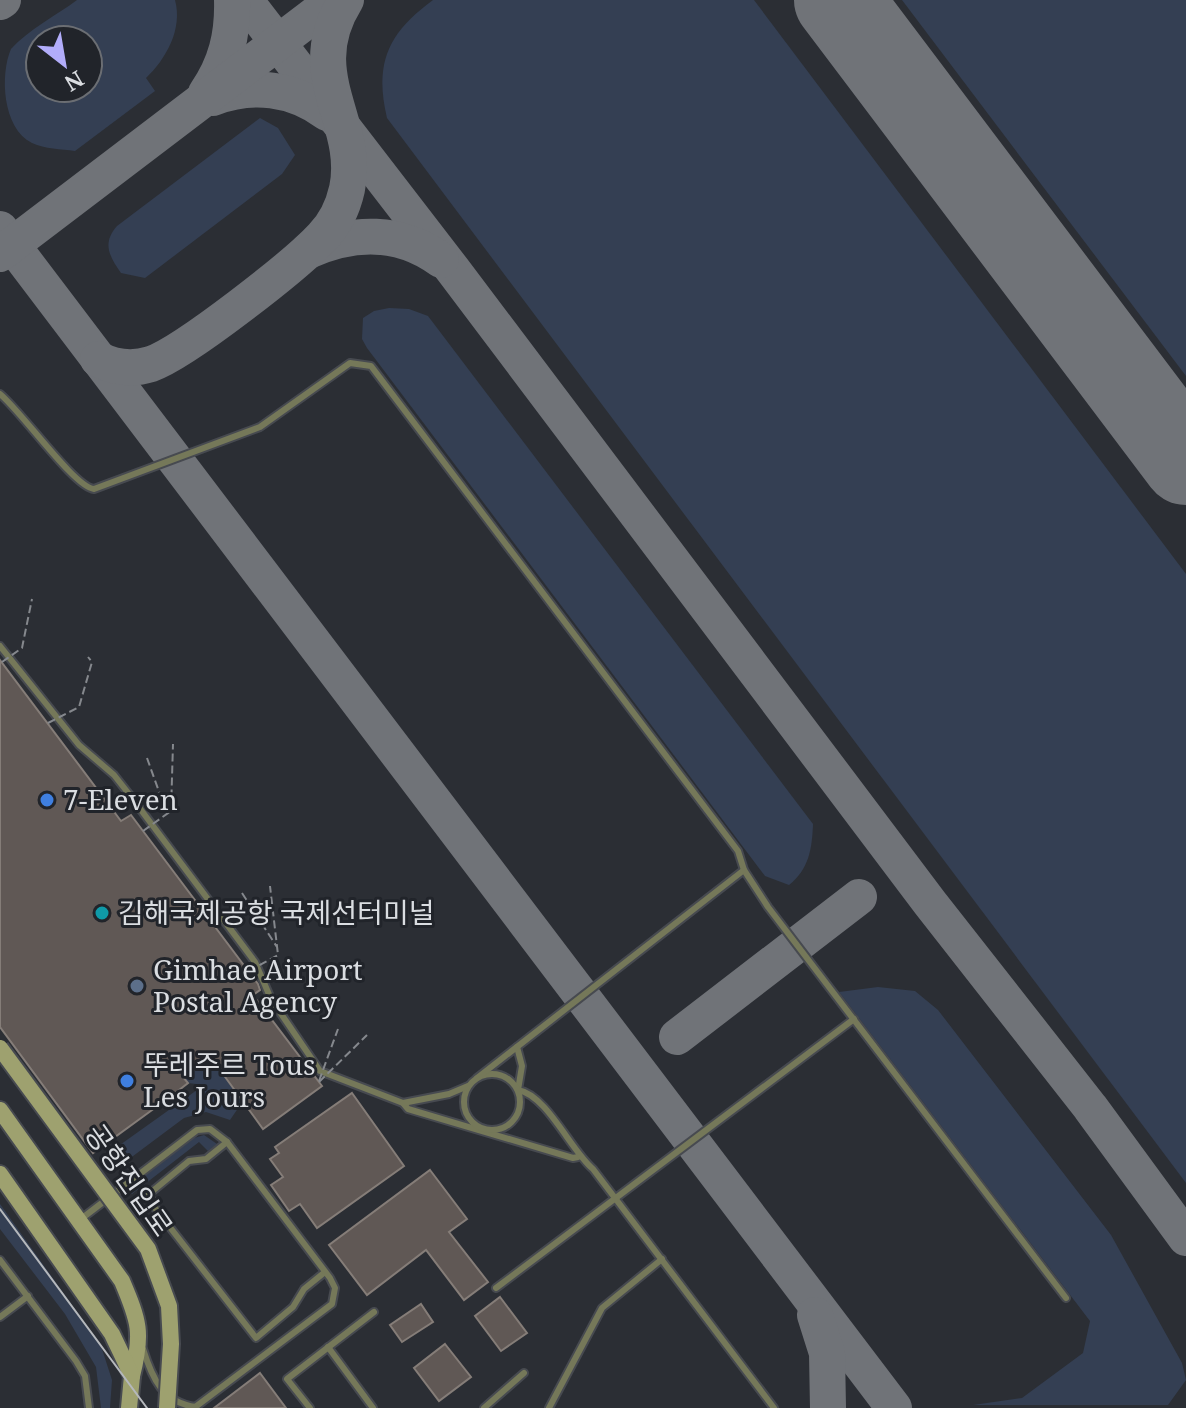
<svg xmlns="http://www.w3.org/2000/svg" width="1186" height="1408" font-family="'Noto Serif','Noto Sans KR',serif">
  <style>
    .green { fill: #343f53; fill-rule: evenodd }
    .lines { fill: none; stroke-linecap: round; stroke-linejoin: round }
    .taxiway { stroke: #707378; stroke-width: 36 }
    .runway { stroke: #707378; stroke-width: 88 }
    .building { fill: #605855; stroke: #857d78; stroke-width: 2 }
    .service-casing { stroke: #474a50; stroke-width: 10 }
    .secondary-casing { stroke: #474a50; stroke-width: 20 }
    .path { stroke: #85888d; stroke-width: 2; stroke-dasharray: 8 4; stroke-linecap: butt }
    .service { stroke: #757859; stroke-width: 6 }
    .secondary { stroke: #9ea16f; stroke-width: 16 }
    .tram { stroke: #b5b8bc; stroke-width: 2 }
    .secondary-bridge-casing { stroke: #474a50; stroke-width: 20; stroke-linecap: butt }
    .path-bridge { stroke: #85888d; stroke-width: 2; stroke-dasharray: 8 4; stroke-linecap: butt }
    .secondary-bridge { stroke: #9ea16f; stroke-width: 16 }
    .shop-dot { fill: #3f7fe0; stroke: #21242a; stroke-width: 3 }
    .culture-dot { fill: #0f9aa8; stroke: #21242a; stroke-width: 3 }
    .service-dot { fill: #5c6f8a; stroke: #21242a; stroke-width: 3 }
    .labels { text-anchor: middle; stroke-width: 6; stroke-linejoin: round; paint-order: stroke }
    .poi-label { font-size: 28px; fill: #dadde1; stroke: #21242a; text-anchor: start }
    .street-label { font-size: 28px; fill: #dadde1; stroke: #21242a }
  </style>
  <rect width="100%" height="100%" fill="#2b2e34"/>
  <g class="green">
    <path d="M77,0H175C183,29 166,59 146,78L155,91L75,151C61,149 45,149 32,143C2,128 0,74 11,49C28,30 57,15 77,0ZM40,40H88V88H40Z"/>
    <path d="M433,0H754L1186,574V1183L387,118C374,63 388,33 433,0Z"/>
    <polygon points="902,0 1186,0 1186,376"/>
    <path d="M260,118L278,128L295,155L282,174L145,278L121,273C109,256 102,243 117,226Z"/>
    <path d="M389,308L409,309L428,316L813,824C812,849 809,869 789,885L765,876L367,348L362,339L363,318L374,311Z"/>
    <polygon points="878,987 915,991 938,1010 1111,1235 1182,1363 1186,1380 1168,1405 973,1405 1022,1398 1083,1353 1090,1321 839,992"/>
    <polygon points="212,1059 243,1101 230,1120 206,1112 184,1118 117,1168 110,1152 204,1085 188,1083 183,1077"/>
    <polygon points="204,1135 217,1144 208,1151 199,1142 132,1194 126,1190 194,1138"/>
    <polygon points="0,1204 101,1346 112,1380 110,1408 101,1408 96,1367 65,1314 0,1229"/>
  </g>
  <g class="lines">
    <g class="taxiway">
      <polyline points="245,0 453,270 930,903 1090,1107 1186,1238"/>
      <polyline points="0,2 3,0"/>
      <path d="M206,93C226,64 233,35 232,0"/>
      <path d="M213,98C252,83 293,88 327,113"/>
      <polyline points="0,229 894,1408"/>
      <path d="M308,251C353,231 400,230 441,260"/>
      <polyline points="0,254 334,0"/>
      <path d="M98,359C115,368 132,370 151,364C185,352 296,265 322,237C335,224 343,207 347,189C361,121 299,75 346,0"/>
      <polyline points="677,1037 859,897"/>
      <polyline points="815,1315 827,1353 828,1408"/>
    </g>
    <polyline class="runway" points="838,0 1186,461"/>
  </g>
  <g class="building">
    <polygon points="0,660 121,821 131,815 258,984 260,990 253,995 322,1086 263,1129 212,1059 183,1077 188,1083 174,1094 93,1153 0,1027"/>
    <polygon points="352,1093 404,1166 317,1228 300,1204 289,1211 271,1185 283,1177 270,1159 279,1153 275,1147"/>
    <polygon points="430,1170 467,1219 449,1232 488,1282 464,1300 426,1250 367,1295 329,1245"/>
    <polygon points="500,1297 527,1333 501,1351 475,1316"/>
    <polygon points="421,1304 433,1322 402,1342 390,1325"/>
    <polygon points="445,1344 471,1377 439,1401 414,1368"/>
    <polygon points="260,1373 286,1408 214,1408"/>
  </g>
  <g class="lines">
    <g class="service-casing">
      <g id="service">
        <path d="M0,394C23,413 74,487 94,489L260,427L350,363L371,366L738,851L744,870L768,907L1066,1298"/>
        <polyline points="0,646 79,745 114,775 129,794 255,962 271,999 320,1071 403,1103 408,1109 573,1158 578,1157"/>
        <path d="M517,1047L522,1066L518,1090C547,1095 571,1151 593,1169L774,1408"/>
        <circle cx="492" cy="1102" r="28"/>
        <polyline points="477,1078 744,870"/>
        <polyline points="403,1103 449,1094 468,1086"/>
        <polyline points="227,1142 206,1159 189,1161 149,1194 155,1208 256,1338 293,1307 304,1289 325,1272"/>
        <polyline points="81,1219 197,1130 210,1129 227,1142 330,1278 335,1288 332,1304 194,1408"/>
        <polyline points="0,1260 76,1361 85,1376 89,1408"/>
        <polyline points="496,1288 854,1019"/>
        <polyline points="0,1317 28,1296"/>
        <polyline points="328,1347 373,1408"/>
        <path d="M143,1349C152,1378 163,1403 196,1407"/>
        <polyline points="310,1408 287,1379 374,1312"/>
        <polyline points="484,1408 524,1373"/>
        <polyline points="549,1408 602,1308 662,1259"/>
      </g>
    </g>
    <g class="secondary-casing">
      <g id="secondary">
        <path d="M0,1110L122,1281C139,1321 143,1333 132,1376"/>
        <polyline points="0,1174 112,1334 132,1376 129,1408"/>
      </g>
    </g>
    <g class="path">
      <polyline points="147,758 167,814"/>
      <polyline points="242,893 277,947"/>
    </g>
    <use href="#service" class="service"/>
    <use href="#secondary" class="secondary"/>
    <polyline class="tram" points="0,1209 147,1408"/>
    <g class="secondary-bridge-casing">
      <polyline id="secondary-bridge" points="0,1048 148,1249 169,1306 171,1344 167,1408"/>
    </g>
    <g class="path-bridge">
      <polyline points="2,662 22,648 32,599"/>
      <polyline points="48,723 79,707 92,662 88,657"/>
      <polyline points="143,831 171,811 173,744"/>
      <polyline points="249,971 278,955 270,886"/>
      <polyline points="319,1081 338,1029"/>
      <polyline points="319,1082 367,1035"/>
    </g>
    <use href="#secondary-bridge" class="secondary-bridge"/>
  </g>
  <g class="shop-dot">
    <circle cx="47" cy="800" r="8"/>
    <circle cx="127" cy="1081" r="8"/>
  </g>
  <circle class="culture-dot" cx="102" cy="913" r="8"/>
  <circle class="service-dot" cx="137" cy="986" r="8"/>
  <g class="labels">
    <g class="poi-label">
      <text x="63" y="810">7-Eleven</text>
      <text x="118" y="923">김해국제공항 국제선터미널</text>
      <text x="153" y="980">Gimhae Airport<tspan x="153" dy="32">Postal Agency</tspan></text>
      <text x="143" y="1075">뚜레주르 Tous<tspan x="143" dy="32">Les Jours</tspan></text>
    </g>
    <g class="street-label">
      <text transform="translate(129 1180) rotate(55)" y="10">공항진입로</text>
    </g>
  </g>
  <g transform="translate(64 64) rotate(149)"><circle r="38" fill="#21242a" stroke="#6b6e73" stroke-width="2"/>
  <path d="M0-6L14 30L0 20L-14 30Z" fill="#b2adfa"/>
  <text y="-12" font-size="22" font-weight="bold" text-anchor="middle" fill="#dadde1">N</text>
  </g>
</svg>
